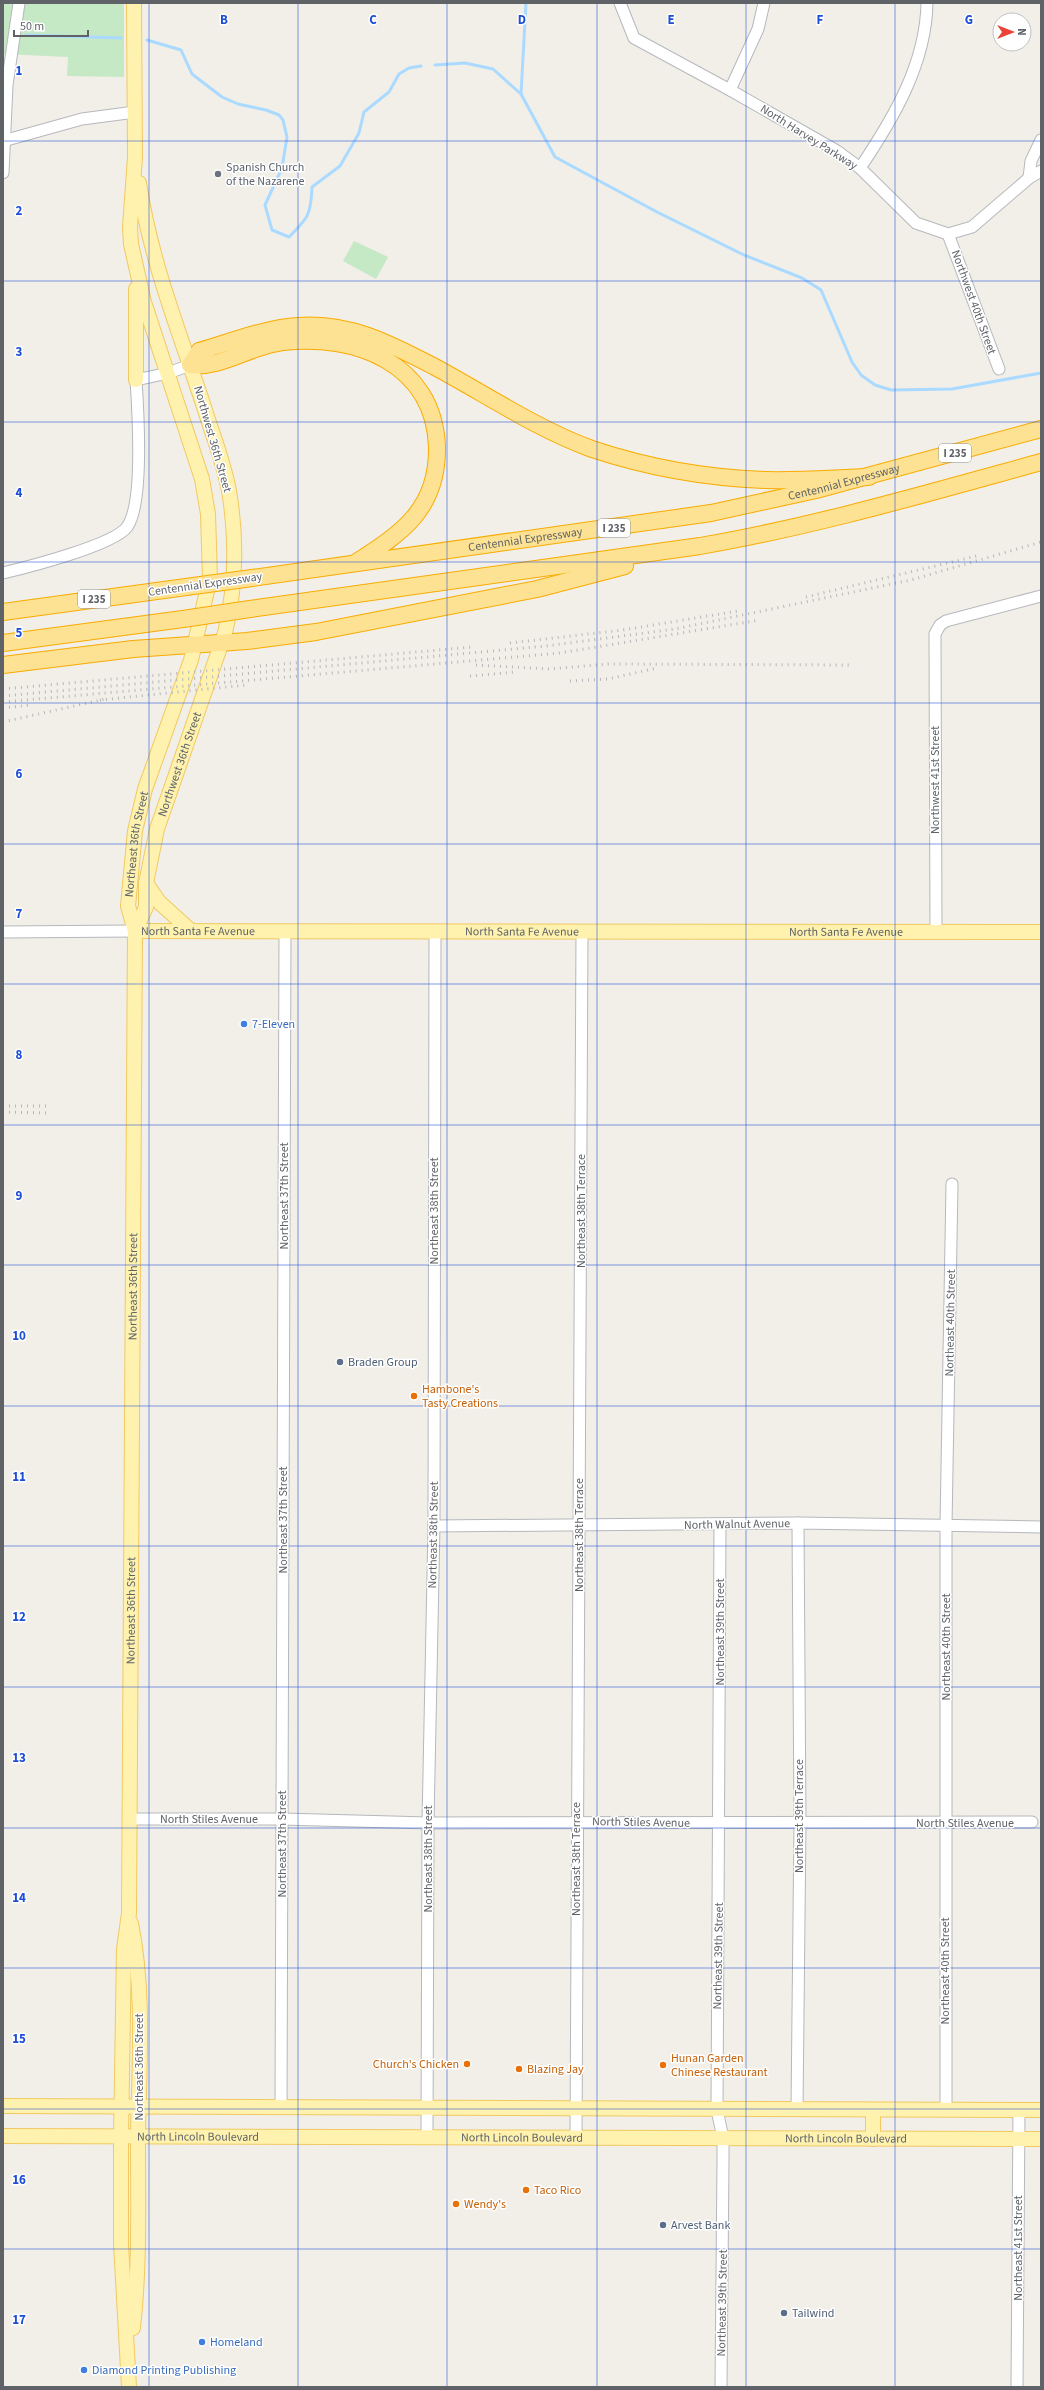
<svg xmlns="http://www.w3.org/2000/svg" width="1044" height="2390" font-family="'Source Sans 3',sans-serif">
  <style>
    .green { fill: #c5e8c5 }
    .lines { fill: none; stroke-linecap: round; stroke-linejoin: round }
    .stream { stroke: #aadaff; stroke-width: 3 }
    .minor-casing { stroke: #b5b8bc; stroke-width: 13 }
    .major-casing { stroke: #f2c960; stroke-width: 16 }
    .highway-casing { stroke: #f9ab00; stroke-width: 18 }
    .minor { stroke: #fff; stroke-width: 11 }
    .major { stroke: #fff2af; stroke-width: 14 }
    .highway { stroke: #fde293; stroke-width: 16 }
    .rail { stroke: #b6b7b8; stroke-width: 3; stroke-dasharray: 1 5; stroke-linecap: butt }
    .highway-bridge-casing { stroke: #f9ab00; stroke-width: 18; stroke-linecap: butt }
    .highway-bridge { stroke: #fde293; stroke-width: 16 }
    .grid { fill: none; stroke: #1d4ed8; stroke-width: 1; stroke-opacity: 0.55 }
    .worship-dot { fill: #6b7280; stroke: #fff; stroke-width: 1.5 }
    .shop-dot { fill: #3f7fe0; stroke: #fff; stroke-width: 1.5 }
    .service-dot { fill: #5c6f8a; stroke: #fff; stroke-width: 1.5 }
    .food-dot { fill: #e8710a; stroke: #fff; stroke-width: 1.5 }
    .labels { text-anchor: middle; stroke-width: 3; stroke-linejoin: round; paint-order: stroke }
    .shield { fill: #fff; stroke: #8f9295; stroke-width: 1 }
    .shield-label { font-size: 11px; font-weight: bold; fill: #5f6368 }
    .street-label { font-size: 12px; fill: #5f6368; stroke: #fff }
    .worship-label { font-size: 12px; fill: #5b616d; stroke: #fff; text-anchor: start }
    .shop-label { font-size: 12px; fill: #366cbe; stroke: #fff; text-anchor: start }
    .service-label { font-size: 12px; fill: #4e5e75; stroke: #fff; text-anchor: start }
    .food-label { font-size: 12px; fill: #c56008; stroke: #fff; text-anchor: start }
    .grid-label { font-size: 13px; text-anchor: middle; font-weight: bold; fill: #1d4ed8; stroke: #fff; stroke-width: 3; stroke-linejoin: round; paint-order: stroke }
  </style>
  <rect width="100%" height="100%" fill="#f1efe8"/>
  <g class="green">
    <polygon points="3,3 124,3 124,77 67,76 68,57 4,54 3,58"/>
    <polygon points="354,241 388,257 376,279 343,261"/>
  </g>
  <g class="lines">
    <g class="stream">
      <polyline points="26,35 121,38"/>
      <path d="M147,40L181,50L192,74L222,97L238,104L266,110L279,115L283,120L287,137L282,168L265,205L272,230L289,237C308,218 311,215 312,187L340,166L359,133L364,112L389,92L399,74L409,68L421,66"/>
      <polyline points="435,65 465,63 493,69 521,94 555,157 657,212 744,255 802,278 821,290 852,362 861,375 875,385 891,390 952,389 1041,373"/>
      <polyline points="521,94 526,3"/>
    </g>
    <g class="minor-casing">
      <g id="minor">
        <polyline points="620,3 634,38 730,90 837,151 860,168 916,223 948,234 972,227 1029,178 1041,171"/>
        <polyline points="730,90 758,29 764,3"/>
        <polyline points="3,141 82,119 135,112"/>
        <path d="M860,168C893,119 926,64 927,3"/>
        <polyline points="3,173 7,85 19,3"/>
        <polyline points="1029,178 1031,161 1041,140"/>
        <polyline points="948,234 999,369"/>
        <path d="M3,573C28,567 114,545 127,527C144,504 138,410 136,380L168,373L190,365"/>
        <polyline points="3,932 135,931"/>
        <polyline points="936,932 935,634 940,625 946,621 1041,596"/>
        <polyline points="720,1524 717,2110 723,2138 723,2160 721,2387"/>
        <polyline points="434,1526 798,1523 1041,1527"/>
        <polyline points="130,1819 282,1819 428,1823 1032,1822"/>
        <polyline points="281,2108 285,931"/>
        <polyline points="797,2110 800,1823 798,1523"/>
        <polyline points="946,2110 946,1526 952,1184"/>
        <polyline points="427,2138 428,1823 434,1526 435,931"/>
        <polyline points="576,2138 582,932"/>
        <polyline points="1017,2387 1019,2110"/>
      </g>
    </g>
    <g class="major-casing">
      <g id="major">
        <polyline points="136,380 136,289"/>
        <polyline points="146,883 159,902 191,931"/>
        <path id="s1" d="M135,931L1041,932"/>
        <path id="s2" d="M135,931L146,907V883L157,829L225,633C236,586 237,538 229,491C224,463 213,436 205,410C180,333 151,263 139,183"/>
        <path d="M131,1923C145,1993 139,2066 138,2137C138,2201 140,2264 133,2328"/>
        <polyline points="3,2106 1041,2110"/>
        <path id="s3" d="M3,2136L1041,2139"/>
        <polyline points="873,2139 873,2110"/>
        <path id="s4" d="M129,2387L121,2244V2138L124,1949L129,1913L135,931L128,906L135,831L145,789L191,660L210,578L208,514L202,479L144,302L131,244L130,227L135,157L134,3"/>
      </g>
    </g>
    <g class="highway-casing">
      <g id="highway">
        <path d="M355,563C402,533 438,509 437,447C434,363 355,334 283,342C252,345 221,369 190,365L199,351C231,342 265,328 298,326C350,322 391,344 435,367C487,395 537,429 592,449C649,468 707,478 766,480C800,481 835,478 869,477"/>
        <path id="s5" d="M252,578L711,513L816,490L1041,429"/>
        <path d="M250,609L700,546C816,526 928,493 1041,462"/>
        <polyline points="3,612 186,587"/>
        <polyline points="3,643 183,619"/>
        <polyline points="3,665 133,649 247,641 316,632 537,589 625,566"/>
      </g>
    </g>
    <use href="#minor" class="minor"/>
    <use href="#major" class="major"/>
    <use href="#highway" class="highway"/>
    <g class="rail">
      <polyline points="806,597 981,555"/>
      <polyline points="510,643 623,630 738,611"/>
      <polyline points="476,665 549,669 609,664 850,665"/>
      <polyline points="470,676 516,672"/>
      <polyline points="570,681 608,679 657,668"/>
      <polyline points="3,689 472,647"/>
      <polyline points="3,696 546,646 675,629 911,580 1041,542"/>
      <polyline points="100,700 246,685"/>
      <polyline points="3,702 560,653 760,620"/>
      <polyline points="3,708 31,705"/>
      <polyline points="3,722 105,699"/>
      <polyline points="3,1106 46,1106"/>
      <polyline points="3,1112 46,1113"/>
    </g>
    <g class="highway-bridge-casing">
      <g id="highway-bridge">
        <polyline points="186,587 252,578"/>
        <polyline points="183,619 250,609"/>
      </g>
    </g>
    <use href="#highway-bridge" class="highway-bridge"/>
  </g>
  <path class="grid" d="M149,3V2387M298,3V2387M447,3V2387M597,3V2387M746,3V2387M895,3V2387M3,141H1041M3,281H1041M3,422H1041M3,562H1041M3,703H1041M3,844H1041M3,984H1041M3,1125H1041M3,1265H1041M3,1406H1041M3,1546H1041M3,1687H1041M3,1828H1041M3,1968H1041M3,2109H1041M3,2249H1041"/>
  <circle class="worship-dot" cx="218" cy="174" r="4"/>
  <g class="shop-dot">
    <circle cx="244" cy="1024" r="4"/>
    <circle cx="202" cy="2342" r="4"/>
    <circle cx="84" cy="2370" r="4"/>
  </g>
  <g class="service-dot">
    <circle cx="340" cy="1362" r="4"/>
    <circle cx="663" cy="2225" r="4"/>
    <circle cx="784" cy="2313" r="4"/>
  </g>
  <g class="food-dot">
    <circle cx="414" cy="1396" r="4"/>
    <circle cx="467" cy="2064" r="4"/>
    <circle cx="663" cy="2065" r="4"/>
    <circle cx="519" cy="2069" r="4"/>
    <circle cx="526" cy="2190" r="4"/>
    <circle cx="456" cy="2204" r="4"/>
  </g>
  <g class="labels">
    <g class="shield">
      <rect x="939" y="444" width="32" height="18" rx="3"/>
      <rect x="598" y="519" width="32" height="18" rx="3"/>
      <rect x="78" y="590" width="32" height="18" rx="3"/>
    </g>
    <g class="shield-label">
      <text x="955" y="457">I 235</text>
      <text x="614" y="532">I 235</text>
      <text x="94" y="603">I 235</text>
    </g>
    <g class="street-label">
      <text transform="translate(809 137) rotate(32)" y="4">North Harvey Parkway</text>
      <text transform="translate(974 302) rotate(70)" y="4">Northwest 40th Street</text>
      <text transform="translate(213 439) rotate(74)" y="4">Northwest 36th Street</text>
      <text dy="4" stroke="none"><textPath href="#s5" startOffset="600">Centennial Expressway</textPath></text>
      <text dy="4" stroke="none"><textPath href="#s5" startOffset="276">Centennial Expressway</textPath></text>
      <text transform="translate(205 584) rotate(-8)" y="4">Centennial Expressway</text>
      <text dy="4" stroke="none"><textPath href="#s2" startOffset="174">Northwest 36th Street</textPath></text>
      <text transform="translate(935 780) rotate(-90)" y="4">Northwest 41st Street</text>
      <text dy="4" stroke="none"><textPath href="#s4" startOffset="1545">Northeast 36th Street</textPath></text>
      <text dy="4" stroke="none"><textPath href="#s1" startOffset="63">North Santa Fe Avenue</textPath></text>
      <text dy="4" stroke="none"><textPath href="#s1" startOffset="387">North Santa Fe Avenue</textPath></text>
      <text dy="4" stroke="none"><textPath href="#s1" startOffset="711">North Santa Fe Avenue</textPath></text>
      <text transform="translate(284 1196) rotate(-90)" y="4">Northeast 37th Street</text>
      <text transform="translate(434 1211) rotate(-90)" y="4">Northeast 38th Street</text>
      <text transform="translate(581 1211) rotate(-90)" y="4">Northeast 38th Terrace</text>
      <text dy="4" stroke="none"><textPath href="#s4" startOffset="1101">Northeast 36th Street</textPath></text>
      <text transform="translate(950 1323) rotate(-89)" y="4">Northeast 40th Street</text>
      <text transform="translate(283 1520) rotate(-90)" y="4">Northeast 37th Street</text>
      <text transform="translate(737 1524) rotate(-1)" y="4">North Walnut Avenue</text>
      <text transform="translate(433 1535) rotate(-89)" y="4">Northeast 38th Street</text>
      <text transform="translate(579 1535) rotate(-90)" y="4">Northeast 38th Terrace</text>
      <text dy="4" stroke="none"><textPath href="#s4" startOffset="777">Northeast 36th Street</textPath></text>
      <text transform="translate(720 1632) rotate(-90)" y="4">Northeast 39th Street</text>
      <text transform="translate(946 1647) rotate(-90)" y="4">Northeast 40th Street</text>
      <text transform="translate(799 1816) rotate(-90)" y="4">Northeast 39th Terrace</text>
      <text x="209" y="1823">North Stiles Avenue</text>
      <text transform="translate(641 1822) rotate(1)" y="4">North Stiles Avenue</text>
      <text x="965" y="1827">North Stiles Avenue</text>
      <text transform="translate(282 1844) rotate(-90)" y="4">Northeast 37th Street</text>
      <text transform="translate(428 1859) rotate(-90)" y="4">Northeast 38th Street</text>
      <text transform="translate(576 1859) rotate(-90)" y="4">Northeast 38th Terrace</text>
      <text transform="translate(718 1956) rotate(-89)" y="4">Northeast 39th Street</text>
      <text transform="translate(945 1971) rotate(-90)" y="4">Northeast 40th Street</text>
      <text transform="translate(139 2067) rotate(-90)" y="4">Northeast 36th Street</text>
      <text dy="4" stroke="none"><textPath href="#s3" startOffset="195">North Lincoln Boulevard</textPath></text>
      <text dy="4" stroke="none"><textPath href="#s3" startOffset="519">North Lincoln Boulevard</textPath></text>
      <text dy="4" stroke="none"><textPath href="#s3" startOffset="843">North Lincoln Boulevard</textPath></text>
      <text transform="translate(1018 2248) rotate(-90)" y="4">Northeast 41st Street</text>
      <text transform="translate(722 2303) rotate(-89)" y="4">Northeast 39th Street</text>
    </g>
    <g class="worship-label">
      <text x="226" y="171">Spanish Church<tspan x="226" dy="14">of the Nazarene</tspan></text>
    </g>
    <g class="shop-label">
      <text x="252" y="1028">7-Eleven</text>
      <text x="210" y="2346">Homeland</text>
      <text x="92" y="2374">Diamond Printing Publishing</text>
    </g>
    <g class="service-label">
      <text x="348" y="1366">Braden Group</text>
      <text x="671" y="2229">Arvest Bank</text>
      <text x="792" y="2317">Tailwind</text>
    </g>
    <g class="food-label">
      <text x="422" y="1393">Hambone's<tspan x="422" dy="14">Tasty Creations</tspan></text>
      <text x="671" y="2062">Hunan Garden<tspan x="671" dy="14">Chinese Restaurant</tspan></text>
      <text x="459" y="2068" text-anchor="end">Church's Chicken</text>
      <text x="527" y="2073">Blazing Jay</text>
      <text x="534" y="2194">Taco Rico</text>
      <text x="464" y="2208">Wendy's</text>
    </g>
  </g>
  <g class="grid-label">
    <text x="224" y="24">B</text>
    <text x="373" y="24">C</text>
    <text x="522" y="24">D</text>
    <text x="671" y="24">E</text>
    <text x="820" y="24">F</text>
    <text x="969" y="24">G</text>
    <text x="19" y="75">1</text>
    <text x="19" y="215">2</text>
    <text x="19" y="356">3</text>
    <text x="19" y="497">4</text>
    <text x="19" y="637">5</text>
    <text x="19" y="778">6</text>
    <text x="19" y="918">7</text>
    <text x="19" y="1059">8</text>
    <text x="19" y="1200">9</text>
    <text x="19" y="1340">10</text>
    <text x="19" y="1481">11</text>
    <text x="19" y="1621">12</text>
    <text x="19" y="1762">13</text>
    <text x="19" y="1902">14</text>
    <text x="19" y="2043">15</text>
    <text x="19" y="2184">16</text>
    <text x="19" y="2324">17</text>
  </g>
  <rect width="1044" height="2390" fill="none" stroke="#5f6368" stroke-width="8"/>
  <g transform="translate(1012 32) rotate(90)"><circle r="19" fill="#ffffff" stroke="#bfc1c3"/>
  <path d="M0-3L7 15L0 10L-7 15Z" fill="#ea4335"/>
  <text y="-6" font-size="11" font-weight="bold" text-anchor="middle" fill="#5f6368">N</text>
  </g>
  <path d="M14 30v6h74v-6" fill="none" stroke="#5f6368" stroke-width="2"/>
  <text x="20" y="30" font-size="12" fill="#5f6368" stroke="#ffffff" stroke-width="3" paint-order="stroke">50 m</text>
</svg>
